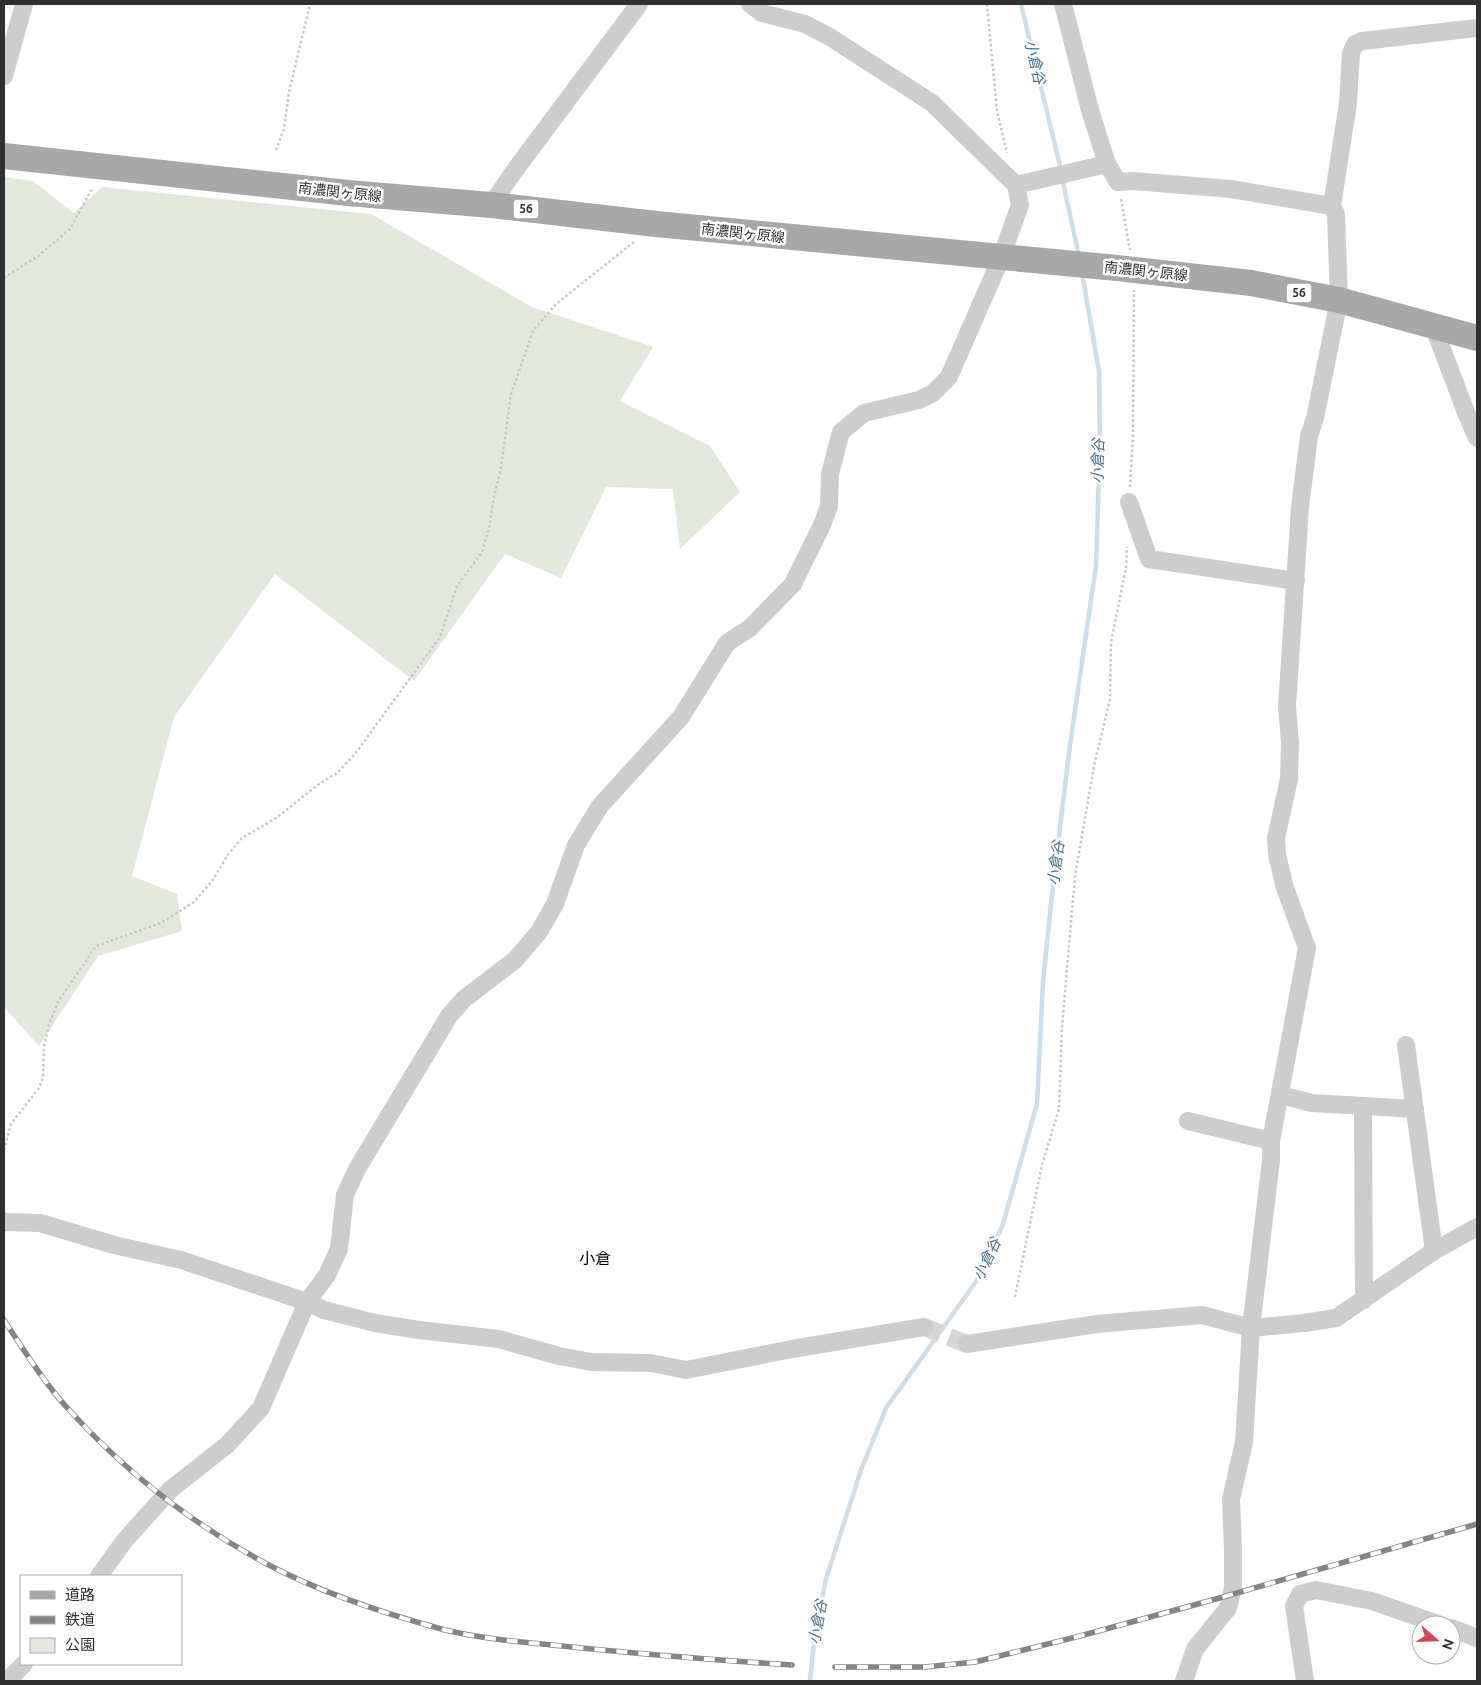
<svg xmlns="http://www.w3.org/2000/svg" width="1481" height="1685" font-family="Ubuntu,'Noto Sans JP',sans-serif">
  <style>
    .green { fill: #e3e8dd }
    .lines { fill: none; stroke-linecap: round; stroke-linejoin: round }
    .stream { stroke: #cedfe9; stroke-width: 4.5 }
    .minor-tunnel { stroke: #d6d6d6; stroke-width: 18; stroke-dasharray: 18 9; stroke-linecap: butt }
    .path { stroke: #c7c7c7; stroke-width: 2.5; stroke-dasharray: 2.5 2.5; stroke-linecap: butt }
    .minor { stroke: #cdcdcd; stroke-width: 18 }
    .primary { stroke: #a8a8a8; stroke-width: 26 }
    .rail-casing { stroke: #858585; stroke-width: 5.5 }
    .rail { stroke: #fff; stroke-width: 4; stroke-dasharray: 11; stroke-linecap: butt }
    .labels { text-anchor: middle; stroke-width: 5; stroke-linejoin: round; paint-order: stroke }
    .shield { fill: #fff; stroke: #6e6e6e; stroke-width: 1 }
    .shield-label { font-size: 12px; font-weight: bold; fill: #303030 }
    .street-label { font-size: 14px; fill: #303030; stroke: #fff }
    .water-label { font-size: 15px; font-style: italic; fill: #46718a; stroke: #fff }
    .quarter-label { font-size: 16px; fill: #000; stroke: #fff }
  </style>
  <rect width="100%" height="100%" fill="#fff"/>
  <polygon class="green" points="4,177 33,181 74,213 102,187 371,214 532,307 653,347 620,401 710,446 740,492 680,549 673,489 606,487 561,578 505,554 414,681 275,574 174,717 132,876 177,894 182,931 98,956 39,1046 4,1007"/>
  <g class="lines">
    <g class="stream">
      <polyline points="1021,4 1061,170"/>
      <polyline points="1062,178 1079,256"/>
      <polyline points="810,1681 815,1633 826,1579 861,1470 886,1408 980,1276 1003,1224 1037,1104 1043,982 1053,885 1070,745 1096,566 1100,443 1099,371 1082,273"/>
    </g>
    <polyline class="minor-tunnel" points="924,1327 967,1344"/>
    <g class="path">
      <polyline points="987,4 997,111 1007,153"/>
      <polyline points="276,150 284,129 289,92 310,4"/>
      <polyline points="1121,199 1130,250"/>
      <polyline points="4,278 38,256 70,229 93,187"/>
      <polyline points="1130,487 1133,435 1134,290"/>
      <polyline points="4,1150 11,1124 39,1088 43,1078 44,1046 49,1025 58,1002 96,946 161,923 194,902 212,881 229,853 242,838 276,818 319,784 337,773 355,754 440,637 457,586 482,552 490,524 494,496 500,474 511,394 533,331 556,304 634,242"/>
      <polyline points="1015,1297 1042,1165 1059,1109 1062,1027 1075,876 1094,766 1110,699 1111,642 1126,568 1127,547"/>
    </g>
    <g class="minor">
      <polyline points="1063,4 1090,110 1107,164 1118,182 1133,181 1231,189 1332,206 1336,214 1339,300 1315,418 1309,436 1300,507 1287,707 1290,742 1289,779 1276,838 1277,854 1284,885 1307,948 1271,1141 1271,1160 1251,1328 1244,1442 1231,1499 1233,1550 1233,1588 1228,1608 1195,1649 1184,1681"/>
      <polyline points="4,76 24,4"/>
      <polyline points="1016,185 1107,164"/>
      <polyline points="491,205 515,170 639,4"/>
      <polyline points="1332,206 1348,103 1351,53 1355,44 1362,41 1477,28"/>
      <polyline points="1433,325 1467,415 1477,438"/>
      <polyline points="1129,502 1149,559 1296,581"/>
      <polyline points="1406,1045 1434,1251"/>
      <polyline points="1281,1095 1312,1103 1415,1109"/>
      <polyline points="1363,1106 1364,1300"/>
      <polyline points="1188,1121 1271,1141"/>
      <polyline points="4,1222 40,1223 114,1245 181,1260 307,1302 324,1310 375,1323 419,1330 499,1339 559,1356 591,1362 651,1363 686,1370 792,1349 924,1327"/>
      <polyline points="967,1344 1097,1324 1202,1315 1251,1328 1304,1323 1336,1318 1434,1251 1477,1227"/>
      <polyline points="99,1576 125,1540 171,1489 227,1445 261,1408 307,1302 327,1275 339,1249 345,1195 357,1169 449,1016 464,999 515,960 539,932 555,904 576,845 600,806 681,717 727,643 750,628 793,584 822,525 829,506 830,474 841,432 864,413 919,400 933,393 949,377 1001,258 1020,205 1016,185 932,103 830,37 805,24 762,13 750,4"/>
      <polyline points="1451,1628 1477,1638"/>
      <polyline points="7,1681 24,1664"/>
      <polyline points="1305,1681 1294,1606 1300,1594 1316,1590 1372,1601 1441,1625"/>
    </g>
    <polyline class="primary" points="4,156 348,193 491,205 656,224 1117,268 1251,283 1339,300 1477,338"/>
    <g class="rail-casing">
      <g id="rail">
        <path d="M4,1320C25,1352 45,1384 71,1412C127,1473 194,1525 267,1564C321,1593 386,1614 445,1630C483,1639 523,1642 562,1646C639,1654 715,1660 792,1665"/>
        <polyline points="835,1667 925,1667 975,1662 1080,1636 1216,1599 1477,1524"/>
      </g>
    </g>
    <use href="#rail" class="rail"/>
  </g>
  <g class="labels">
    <g class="shield">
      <rect x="513.5" y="199.5" width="25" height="19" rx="4"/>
      <rect x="1286.5" y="283.5" width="25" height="19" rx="4"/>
    </g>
    <g class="shield-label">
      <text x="526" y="213">56</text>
      <text x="1299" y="297">56</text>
    </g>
    <g class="street-label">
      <text transform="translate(340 192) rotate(6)" y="5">南濃関ヶ原線</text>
      <text transform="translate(743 233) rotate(6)" y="5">南濃関ヶ原線</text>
      <text transform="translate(1146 271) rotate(6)" y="5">南濃関ヶ原線</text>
    </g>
    <g class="water-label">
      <text transform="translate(1035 62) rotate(77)" y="5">小倉谷</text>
      <text transform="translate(1098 461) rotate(-89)" y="5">小倉谷</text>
      <text transform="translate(1056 863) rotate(-83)" y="5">小倉谷</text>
      <text transform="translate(987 1259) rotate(-64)" y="5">小倉谷</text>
      <text transform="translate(818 1622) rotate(-80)" y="5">小倉谷</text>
    </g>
    <g class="quarter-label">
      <text x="595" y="1264">小倉</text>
    </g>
  </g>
  <rect width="1481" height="1685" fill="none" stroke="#303030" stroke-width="10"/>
  <rect x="20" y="1575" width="162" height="90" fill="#ffffff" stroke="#acacac"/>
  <rect x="30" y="1591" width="25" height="8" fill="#a8a8a8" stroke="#acacac"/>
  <text x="65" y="1600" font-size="15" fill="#303030">道路</text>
  <rect x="30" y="1616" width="25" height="8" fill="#858585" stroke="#acacac"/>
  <text x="65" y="1625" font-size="15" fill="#303030">鉄道</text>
  <rect x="30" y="1638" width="25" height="15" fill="#e3e8dd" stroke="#acacac"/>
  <text x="65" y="1650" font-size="15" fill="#303030">公園</text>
  <g transform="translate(1436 1640) rotate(110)"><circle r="24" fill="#ffffff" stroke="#acacac"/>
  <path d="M0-4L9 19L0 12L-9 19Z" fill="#d34653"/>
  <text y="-8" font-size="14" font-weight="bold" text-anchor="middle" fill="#303030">N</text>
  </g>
</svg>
